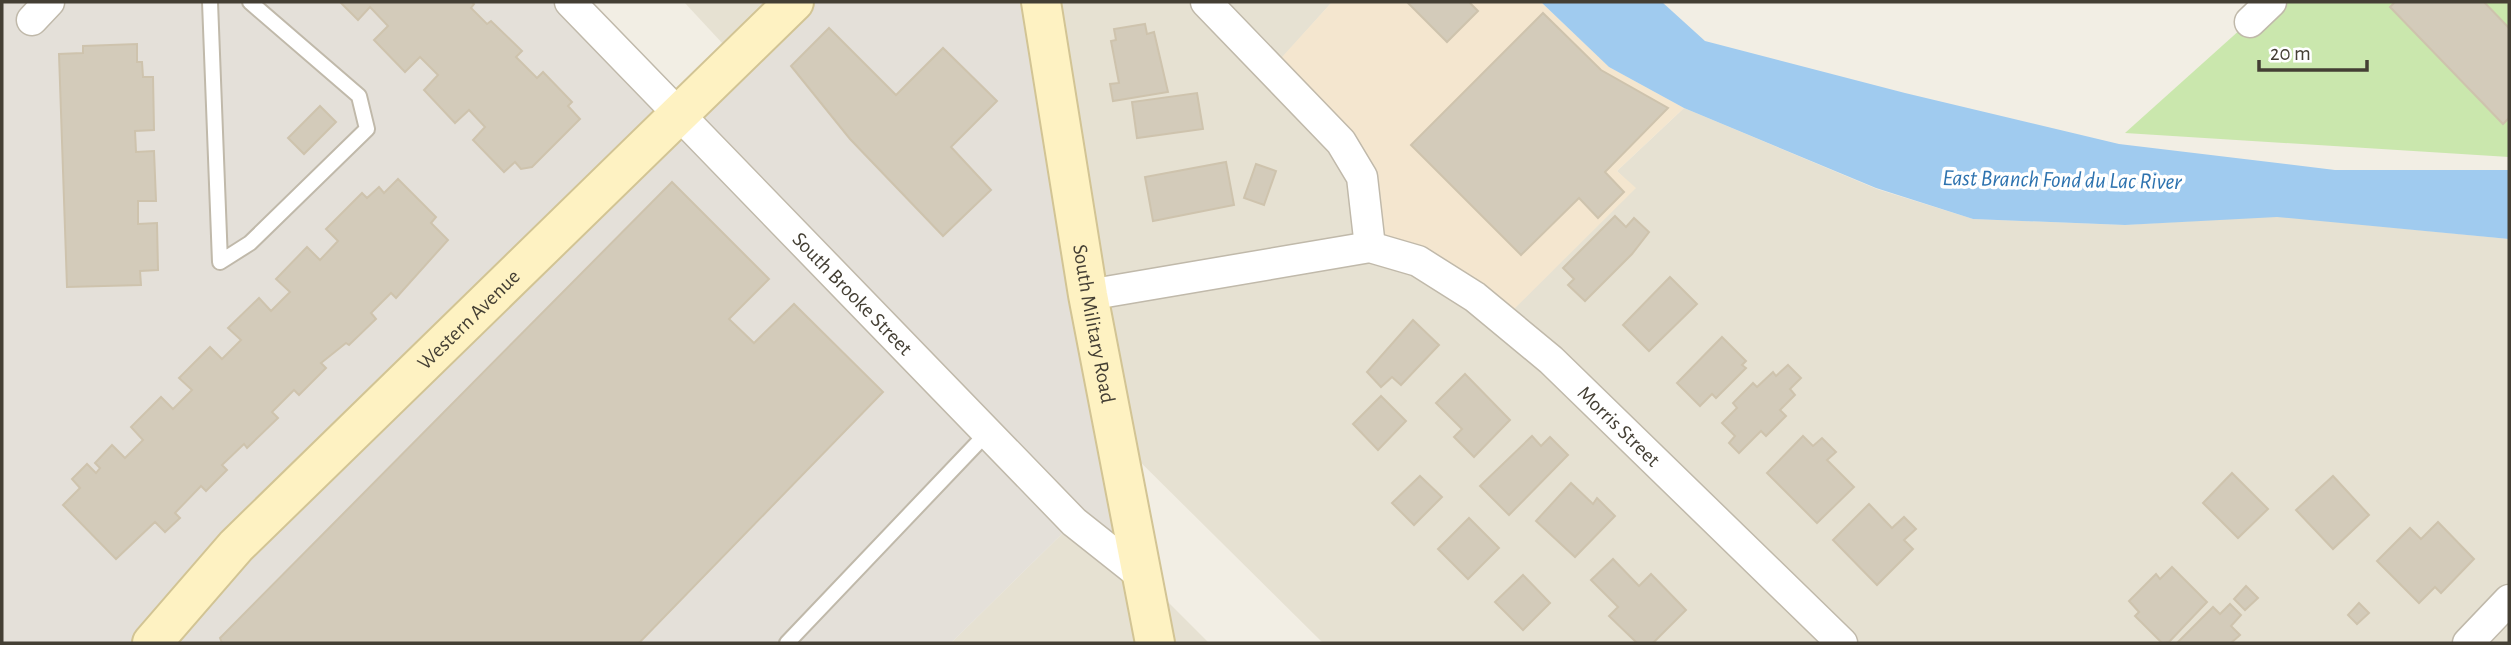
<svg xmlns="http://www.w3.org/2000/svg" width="2511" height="645" font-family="'Alegreya Sans',sans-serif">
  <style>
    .residential { fill: #e6e1d2 }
    .commercial { fill: #f4e6cf }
    .industrial { fill: #e4e0d9 }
    .green { fill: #cae7ad }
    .water { fill: #a0cbef }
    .building { fill: #d3cbba; stroke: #cec3ad; stroke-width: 2 }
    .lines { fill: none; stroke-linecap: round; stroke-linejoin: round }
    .lane-casing { stroke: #c0b9aa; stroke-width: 18 }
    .street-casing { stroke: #c0b9aa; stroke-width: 33 }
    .secondary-casing { stroke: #d2c494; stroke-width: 42 }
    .lane { stroke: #fff; stroke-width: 14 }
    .street { stroke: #fff; stroke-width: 30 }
    .secondary { stroke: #fef2c2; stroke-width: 38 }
    .labels { text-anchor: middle; stroke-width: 7; stroke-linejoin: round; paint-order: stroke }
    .street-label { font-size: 21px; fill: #443f34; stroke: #fff }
    .water-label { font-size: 23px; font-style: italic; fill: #2e73af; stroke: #fff }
  </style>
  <rect width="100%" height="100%" fill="#f2eee4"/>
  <g class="residential">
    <polygon points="684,2 794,2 736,58"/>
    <polygon points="1041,2 1332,2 1273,68 1635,189 1617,171 1684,108 1877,189 1973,219 2124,225 2277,216 2509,239 2509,643 1323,643 1115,437"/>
    <polygon points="1074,522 1142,576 1209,643 951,643"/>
  </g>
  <polygon class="commercial" points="1332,2 1541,2 1609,67 1684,108 1617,171 1636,188 1504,319 1370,247 1362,177 1272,68"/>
  <polygon class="industrial" points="2,2 570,2 681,112 794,2 1041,2 1142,576 1074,522 951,643 2,643"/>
  <polygon class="green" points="2271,2 2509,2 2509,157 2125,133"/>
  <polygon class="water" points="1541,2 1662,2 1705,41 1905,93 2119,144 2335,170 2509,170 2509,239 2277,217 2125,225 1973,219 1876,188 1684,108 1609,67"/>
  <g class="building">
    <polygon points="340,2 472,2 474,4 471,8 487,24 491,21 522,51 516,57 537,78 543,72 572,102 568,106 580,119 532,167 521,169 515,162 504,172 473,140 485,127 469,110 455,123 424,90 438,75 420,57 405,72 374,40 388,26 370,7 358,20"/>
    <polygon points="1407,2 1469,2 1478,11 1447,42"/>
    <polygon points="2395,2 2484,2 2509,28 2509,118 2503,124 2390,7"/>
    <polygon points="1543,13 1601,70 1668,108 1605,172 1624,192 1598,218 1579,198 1521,255 1411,145"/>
    <polygon points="1145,24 1147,34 1154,32 1168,92 1113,101 1110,84 1119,83 1111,41 1116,40 1114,29"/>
    <polygon points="829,28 896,95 943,48 997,101 951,147 991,190 943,236 850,139 791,66"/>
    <polygon points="137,44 137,62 142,62 143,77 153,77 154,130 135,131 136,152 154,151 156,201 138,201 138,224 157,223 158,270 140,271 141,285 67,287 59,54 83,53 83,46"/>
    <polygon points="1197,93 1203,129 1137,138 1132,102"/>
    <polygon points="320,106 336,122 304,154 288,138"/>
    <polygon points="1226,162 1234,205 1153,221 1145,177"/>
    <polygon points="1256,164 1276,171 1264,205 1244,198"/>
    <polygon points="398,179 436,217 431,223 448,240 396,298 391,293 371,313 376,319 349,345 346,343 321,363 326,368 299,395 294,390 272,412 278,418 247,448 244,444 222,465 227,470 206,491 201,486 175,513 180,518 165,532 155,522 116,559 63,505 80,488 72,479 87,464 96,473 100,468 95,463 112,445 125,458 143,440 131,427 161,397 173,409 192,390 179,378 210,347 222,359 241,340 228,328 259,298 271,311 290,292 276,279 307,247 320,260 338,241 326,229 362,193 367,198 379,187 384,193"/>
    <polygon points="672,182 769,279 729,319 754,343 794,304 883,392 639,643 222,643 220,638"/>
    <polygon points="1615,216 1626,227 1634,218 1649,232 1632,254 1585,301 1568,285 1574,279 1563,268"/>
    <polygon points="1670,277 1697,304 1649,351 1623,325"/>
    <polygon points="1413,320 1439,345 1401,385 1392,377 1381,387 1367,372"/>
    <polygon points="1722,337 1746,361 1742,365 1746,368 1716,398 1712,394 1700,406 1677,383"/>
    <polygon points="1788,365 1801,378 1790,389 1795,395 1780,410 1786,416 1766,436 1761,431 1739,453 1729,443 1735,436 1722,423 1737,408 1733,403 1753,383 1757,387 1773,372 1776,376"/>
    <polygon points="1465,374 1510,420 1474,457 1454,437 1462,429 1436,403"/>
    <polygon points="1381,396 1406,421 1378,450 1353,424"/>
    <polygon points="1532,436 1541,446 1550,437 1568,455 1509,515 1480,486"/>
    <polygon points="1803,436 1813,446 1822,438 1836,452 1827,460 1854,487 1817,523 1767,473"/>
    <polygon points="2232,473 2268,509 2238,538 2203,503"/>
    <polygon points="1420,476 1442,497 1414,525 1392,503"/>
    <polygon points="2333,476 2369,515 2333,549 2296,510"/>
    <polygon points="1571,483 1593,504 1597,498 1615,516 1575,557 1536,521"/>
    <polygon points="1869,504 1892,528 1904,517 1916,529 1904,540 1913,549 1877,585 1833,540"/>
    <polygon points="1469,518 1499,548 1468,579 1438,549"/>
    <polygon points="2438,522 2474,559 2441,593 2435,587 2419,603 2377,561 2410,528 2421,539"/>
    <polygon points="1613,559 1639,586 1651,574 1686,610 1653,643 1637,643 1609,616 1618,607 1591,580"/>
    <polygon points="2172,567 2207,602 2169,642 2162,643 2135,616 2139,612 2129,601 2156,574 2160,579"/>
    <polygon points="1523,575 1550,603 1523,630 1495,602"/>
    <polygon points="2246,586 2258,598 2245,610 2234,599"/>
    <polygon points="2359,603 2369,613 2357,624 2348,615"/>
    <polygon points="2230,604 2241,615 2231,626 2240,635 2231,643 2177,643 2213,607 2220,614"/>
  </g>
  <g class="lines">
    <g class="lane-casing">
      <g id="lane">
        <polyline points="210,2 220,262 250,243 367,129 359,96 250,2"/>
        <polyline points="787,643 988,432"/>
      </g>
    </g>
    <g class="street-casing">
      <g id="street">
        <path id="s1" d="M570,2L1074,522L1142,576"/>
        <polyline points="1206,2 1341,142 1362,177 1370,247"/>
        <polyline points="32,20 49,2"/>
        <polyline points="2250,22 2271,2"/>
        <path id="s2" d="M1088,295L1370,247L1418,261L1475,297L1551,360L1842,643"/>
        <polyline points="2468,643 2509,600"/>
      </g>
    </g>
    <g class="secondary-casing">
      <g id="secondary">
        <path id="s3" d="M1041,2L1088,295L1155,643"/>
        <path id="s4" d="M152,643L236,546L794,2"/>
      </g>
    </g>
    <use href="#lane" class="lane"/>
    <use href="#street" class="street"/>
    <use href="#secondary" class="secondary"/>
  </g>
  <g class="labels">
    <g class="street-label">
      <text dy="7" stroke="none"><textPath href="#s1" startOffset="406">South Brooke Street</textPath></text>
      <text dy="7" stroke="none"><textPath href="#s4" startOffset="453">Western Avenue</textPath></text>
      <text dy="7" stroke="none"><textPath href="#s3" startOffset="326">South Military Road</textPath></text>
      <text dy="7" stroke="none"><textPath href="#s2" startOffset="597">Morris Street</textPath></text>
    </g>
    <g class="water-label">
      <text transform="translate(2062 179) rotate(1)" y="8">East Branch Fond du Lac River</text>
    </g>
  </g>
  <rect width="2511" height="645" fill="none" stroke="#443f34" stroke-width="7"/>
  <path d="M2259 60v10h108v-10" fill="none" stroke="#443f34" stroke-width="3.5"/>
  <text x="2270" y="60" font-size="21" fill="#443f34" stroke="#ffffff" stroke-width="5" paint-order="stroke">20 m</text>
</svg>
